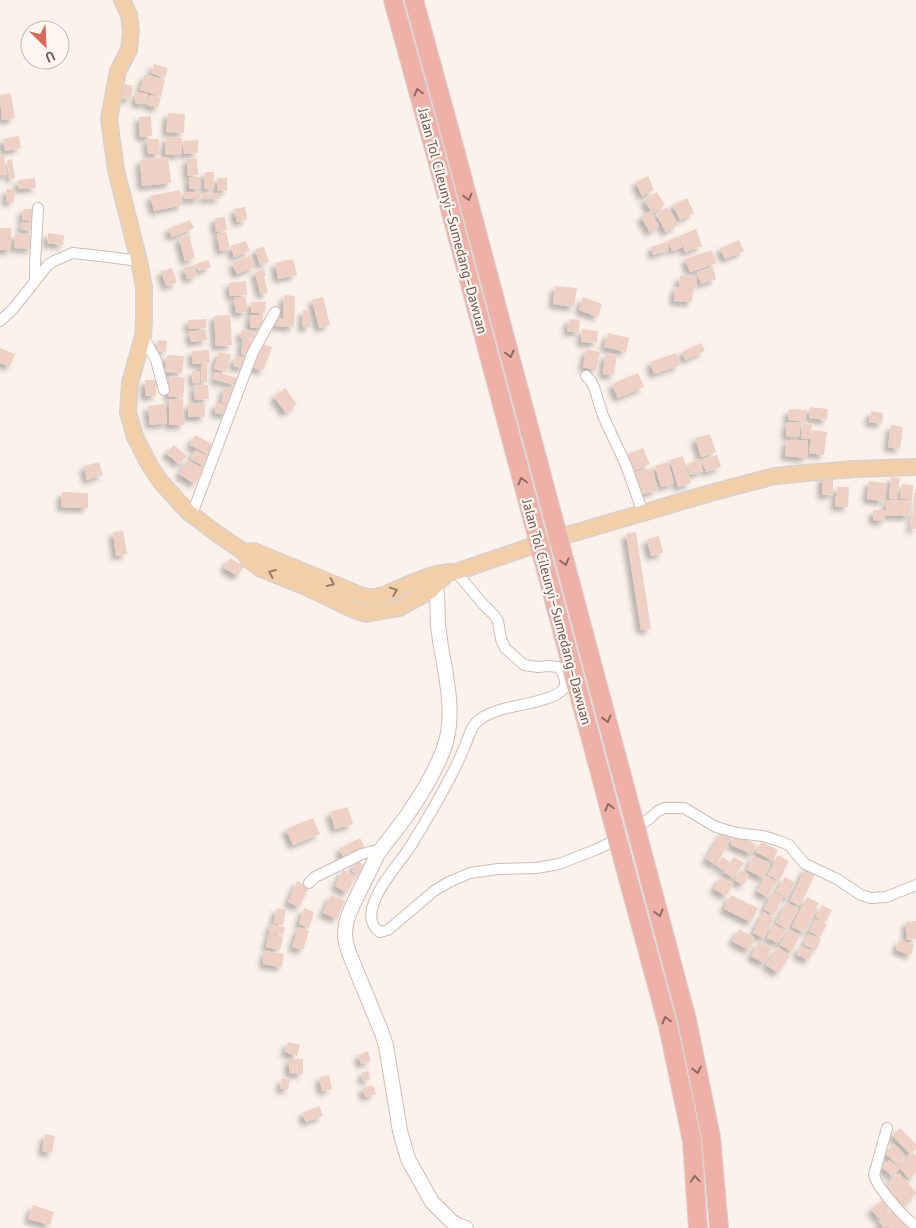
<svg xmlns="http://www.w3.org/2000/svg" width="916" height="1228" font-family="'PT Sans',sans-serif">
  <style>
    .building { fill: #eed0c5; filter: url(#shadow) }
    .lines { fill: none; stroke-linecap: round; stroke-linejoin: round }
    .street-casing { stroke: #cfbcb4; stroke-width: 12 }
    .secondary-casing { stroke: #d1bbb2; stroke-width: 16 }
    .primary-casing { stroke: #d8d0ce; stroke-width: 18 }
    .highway-casing { stroke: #d8d0ce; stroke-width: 20 }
    .street { stroke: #fff; stroke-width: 10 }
    .secondary { stroke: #fff; stroke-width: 14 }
    .primary { stroke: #f3cfa9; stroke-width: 15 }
    .highway { stroke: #efb1a7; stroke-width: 18 }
    .highway-bridge-casing { stroke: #d8d0ce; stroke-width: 20; stroke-linecap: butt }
    .highway-bridge { stroke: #efb1a7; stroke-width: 18 }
    .oneway { stroke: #8d6a61 }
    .oneway2 { stroke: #9a7c6b }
    .labels { text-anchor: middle; stroke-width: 4.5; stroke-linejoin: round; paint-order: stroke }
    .street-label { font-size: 14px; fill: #745850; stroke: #fef7f1 }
  </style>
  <defs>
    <filter id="shadow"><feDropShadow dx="-4.5" dy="4.5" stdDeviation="2.5" flood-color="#0004"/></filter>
  </defs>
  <rect width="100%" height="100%" fill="#fbf3eb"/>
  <g class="building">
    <polygon points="154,64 168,68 165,78 151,73"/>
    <polygon points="145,74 165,80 161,96 140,90"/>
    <polygon points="125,84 133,86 130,100 122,98"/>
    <polygon points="137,92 148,94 146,104 135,103"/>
    <polygon points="11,93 15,118 2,120 0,95"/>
    <polygon points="150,95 161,97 158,108 147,105"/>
    <polygon points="168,113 185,114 184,133 166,132"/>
    <polygon points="151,116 152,136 140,137 139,117"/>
    <polygon points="19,136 21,148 5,151 3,139"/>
    <polygon points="166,137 182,138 181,155 165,154"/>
    <polygon points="147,139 159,139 160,154 148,154"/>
    <polygon points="198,140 198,153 184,154 183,141"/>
    <polygon points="0,156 4,156 7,175 0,175"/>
    <polygon points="168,157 171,183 142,186 140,160"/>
    <polygon points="197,158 198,175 188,176 187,159"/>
    <polygon points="12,159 15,178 10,179 7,160"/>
    <polygon points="205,172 214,172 213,189 204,189"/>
    <polygon points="648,176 654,190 642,196 636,182"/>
    <rect x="189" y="177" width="12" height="12"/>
    <polygon points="35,178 36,188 19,189 18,180"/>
    <polygon points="217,178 227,178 227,191 217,190"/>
    <polygon points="7,189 15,189 14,202 6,202"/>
    <polygon points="180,190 183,205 154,211 150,196"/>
    <rect x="184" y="192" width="16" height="7"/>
    <polygon points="657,192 665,205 652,213 644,200"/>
    <polygon points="220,193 220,199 203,199 203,194"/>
    <polygon points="687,198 694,213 680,220 673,205"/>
    <polygon points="245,207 247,220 237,222 234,209"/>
    <polygon points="667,207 678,225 666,232 656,214"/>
    <polygon points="23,209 35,209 35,221 22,220"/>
    <polygon points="650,211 659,226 650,232 641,217"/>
    <polygon points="225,217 227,230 216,232 215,218"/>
    <polygon points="190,220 194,228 172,237 168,229"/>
    <polygon points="22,222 34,224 33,231 21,229"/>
    <rect x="0" y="228" width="11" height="22"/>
    <polygon points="696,229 702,246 685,252 679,236"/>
    <polygon points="226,232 230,249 220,251 217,234"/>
    <polygon points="48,233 64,235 63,245 47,243"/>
    <polygon points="15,234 33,235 32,249 14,248"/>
    <polygon points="189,235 195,258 185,261 179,238"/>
    <polygon points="678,237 682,247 672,251 668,240"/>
    <polygon points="739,240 744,251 725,259 720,248"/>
    <polygon points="246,241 250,251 234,257 231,246"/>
    <polygon points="667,242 669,250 653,255 651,247"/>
    <polygon points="264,247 269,262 260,265 255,249"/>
    <polygon points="712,250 717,263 690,272 685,259"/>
    <polygon points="250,256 255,267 237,274 232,263"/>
    <polygon points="293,259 297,275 278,279 275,263"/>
    <polygon points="208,260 211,267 199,271 196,264"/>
    <polygon points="194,265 197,276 187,279 184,268"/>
    <polygon points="172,268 177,283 166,286 161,271"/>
    <polygon points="713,268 716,279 701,284 697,272"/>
    <polygon points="264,269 266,275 264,276 268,293 261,295 255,272"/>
    <polygon points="680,276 697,277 696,288 679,287"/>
    <polygon points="246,281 247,295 230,296 229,283"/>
    <polygon points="555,286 577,288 574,307 553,304"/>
    <polygon points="675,287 693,288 692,302 674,301"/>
    <polygon points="284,295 295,296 294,327 276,326 276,318 283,319"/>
    <polygon points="246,297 247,312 236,313 234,298"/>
    <polygon points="323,297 330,325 319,328 312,300"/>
    <polygon points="583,297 602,304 598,317 579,310"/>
    <polygon points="251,302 266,302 265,313 251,313"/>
    <polygon points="303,310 310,311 310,327 302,327"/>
    <polygon points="230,315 232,345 216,346 214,316"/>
    <rect x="250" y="315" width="13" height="13"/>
    <polygon points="206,319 206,328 189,329 188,320"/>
    <polygon points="569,319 580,320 579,332 567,331"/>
    <polygon points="205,329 207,340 191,342 189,332"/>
    <polygon points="582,329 598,331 597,343 581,342"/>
    <polygon points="241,330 255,331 254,339 240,338"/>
    <polygon points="608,333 629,338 626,352 604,347"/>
    <polygon points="243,339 251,340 249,355 241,354"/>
    <polygon points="158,340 167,341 166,352 157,351"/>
    <polygon points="260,343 272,347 263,371 252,367"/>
    <polygon points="701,343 705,351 685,360 682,352"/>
    <polygon points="0,348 15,354 10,366 0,363"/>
    <polygon points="586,349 600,352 596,370 583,367"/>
    <polygon points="209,350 210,363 193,364 192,351"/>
    <polygon points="219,352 231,355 226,372 214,369"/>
    <polygon points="676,353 680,365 654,374 650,362"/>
    <polygon points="605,354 617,355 614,375 603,374"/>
    <polygon points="167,355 184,356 182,373 165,372"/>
    <polygon points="235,356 246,359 244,368 233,366"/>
    <polygon points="207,364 207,382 202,382 201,365"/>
    <polygon points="192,371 199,371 200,383 193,383"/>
    <polygon points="216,372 238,378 236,385 213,379"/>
    <polygon points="638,373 644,387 618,398 612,384"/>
    <polygon points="171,376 185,378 183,398 168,396"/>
    <polygon points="145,380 157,380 156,396 145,396"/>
    <polygon points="208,385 209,399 195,400 194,386"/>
    <polygon points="225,387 234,389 231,404 221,402"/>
    <polygon points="285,388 297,404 286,413 274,397"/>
    <polygon points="183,399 184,425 169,425 169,400"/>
    <polygon points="188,403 205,404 205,417 188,417"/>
    <polygon points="216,403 229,405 228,415 215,413"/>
    <polygon points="165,404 167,423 150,425 148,406"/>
    <polygon points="810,407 828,409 827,420 809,418"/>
    <polygon points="789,409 806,410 805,421 788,420"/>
    <polygon points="871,411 883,413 882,424 869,422"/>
    <polygon points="787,422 800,423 799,437 786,436"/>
    <polygon points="802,423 812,424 810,439 801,438"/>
    <polygon points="891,425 903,427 900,449 888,447"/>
    <polygon points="812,430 827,432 824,455 809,453"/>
    <polygon points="710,434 716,452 701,457 695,438"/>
    <polygon points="195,435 214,445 209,455 190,445"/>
    <polygon points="787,440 808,441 807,458 785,456"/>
    <polygon points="174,445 187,456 179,464 166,453"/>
    <polygon points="643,448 650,464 631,472 625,455"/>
    <polygon points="195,450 210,458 206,467 191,459"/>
    <polygon points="717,455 721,467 706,472 702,460"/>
    <polygon points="683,456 691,483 678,487 670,460"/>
    <polygon points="700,459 703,471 690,475 687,464"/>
    <polygon points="188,460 204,469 195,484 179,474"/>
    <polygon points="99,462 103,475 87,480 84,466"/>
    <polygon points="668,462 674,483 661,487 655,466"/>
    <polygon points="652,468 658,490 640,495 634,473"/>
    <polygon points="833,476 833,494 822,495 822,477"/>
    <polygon points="891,477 900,478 897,499 889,498"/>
    <polygon points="869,481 886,483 884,501 867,499"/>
    <polygon points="902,484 913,485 912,499 900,498"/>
    <polygon points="837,487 849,487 848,507 835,506"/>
    <polygon points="915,489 916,489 916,529 911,529"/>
    <polygon points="62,492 88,493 88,508 61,507"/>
    <polygon points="887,500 910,500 909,516 885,515 885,521 873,520 873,510 886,510"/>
    <polygon points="123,531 127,554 116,556 113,532"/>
    <polygon points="636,532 651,629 641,630 626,534"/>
    <polygon points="659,536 663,553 651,556 647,539"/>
    <polygon points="230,558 244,566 238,576 224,568"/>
    <polygon points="348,807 353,824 335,829 330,812"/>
    <polygon points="313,818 320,834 293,845 286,829"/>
    <polygon points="724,830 733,835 716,865 706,859"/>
    <polygon points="735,835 756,844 752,854 731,845"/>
    <polygon points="360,838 365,848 344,859 339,849"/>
    <polygon points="761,842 778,850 773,861 756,852"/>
    <polygon points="778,855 789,861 779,880 768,875"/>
    <polygon points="753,856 770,863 764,878 747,870"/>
    <polygon points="722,857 729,861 724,870 717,866"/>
    <polygon points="734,857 744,863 733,878 724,872"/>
    <polygon points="357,861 364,865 359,875 352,871"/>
    <polygon points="806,867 816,872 800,905 790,901"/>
    <polygon points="343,870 356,876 347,893 335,886"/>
    <polygon points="741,870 749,875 743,885 735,880"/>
    <polygon points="767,876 777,882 767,897 757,891"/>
    <polygon points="721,877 733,884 726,896 714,889"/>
    <polygon points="785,877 795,883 787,898 776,892"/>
    <polygon points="297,881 309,887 299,907 288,902"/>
    <polygon points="773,892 783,897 774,915 764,909"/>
    <polygon points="331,895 345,901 337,919 323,913"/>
    <polygon points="731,895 758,908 751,922 724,909"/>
    <polygon points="807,897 819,903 804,933 792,927"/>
    <polygon points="787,902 798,909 787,929 776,923"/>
    <polygon points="822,905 832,910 825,922 816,917"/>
    <polygon points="277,908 286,910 283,925 273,923"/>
    <polygon points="304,908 314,912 309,928 299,924"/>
    <polygon points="764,912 774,918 764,938 753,933"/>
    <polygon points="816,919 827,924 820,937 809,931"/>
    <polygon points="916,921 916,939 907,940 906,922"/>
    <polygon points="271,924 285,927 283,935 269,933"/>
    <polygon points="773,924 785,930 779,943 767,938"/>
    <polygon points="299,927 309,931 303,950 292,947"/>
    <polygon points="739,929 755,938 749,950 732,941"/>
    <polygon points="789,929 800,935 792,951 780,945"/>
    <polygon points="269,934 283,937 280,950 266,947"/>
    <polygon points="809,934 821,939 816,950 804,945"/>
    <polygon points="899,940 914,945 911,955 896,950"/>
    <polygon points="759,942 772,948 764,963 751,956"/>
    <polygon points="800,946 813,951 809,960 797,955"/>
    <polygon points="778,947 790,956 778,973 766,965"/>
    <polygon points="265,951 284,954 282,967 263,964"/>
    <polygon points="288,1042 300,1045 297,1056 285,1052"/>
    <polygon points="368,1051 371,1061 361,1064 358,1055"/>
    <polygon points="289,1059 303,1059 303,1074 289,1073"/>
    <polygon points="369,1071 370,1080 363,1081 362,1072"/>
    <polygon points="329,1075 332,1089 322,1091 319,1077"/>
    <polygon points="282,1078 290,1080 288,1090 280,1088"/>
    <polygon points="373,1085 376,1094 365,1097 362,1088"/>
    <polygon points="319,1106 323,1116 306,1122 302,1113"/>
    <polygon points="900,1128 916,1144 916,1148 910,1154 892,1135"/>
    <polygon points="45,1134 55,1136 52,1153 42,1151"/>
    <polygon points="894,1144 905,1156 897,1164 885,1153"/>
    <polygon points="913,1153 916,1155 916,1173 909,1179 898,1166"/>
    <polygon points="889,1160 899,1169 893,1177 882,1167"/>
    <polygon points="899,1173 916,1192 916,1194 903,1206 885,1186"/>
    <polygon points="884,1199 892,1208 879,1219 871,1209"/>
    <polygon points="33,1205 54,1212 50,1225 28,1219"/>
    <polygon points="895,1208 901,1216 884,1228 879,1221"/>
    <polygon points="901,1216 910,1227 909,1228 887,1228"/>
  </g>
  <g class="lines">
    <g class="street-casing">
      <g id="street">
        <polyline points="35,280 35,265 38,208"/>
        <polyline points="0,321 13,309 48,265 54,261 73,253 109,257 139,261"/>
        <polyline points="143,336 156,360 164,390"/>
        <polyline points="586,376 591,381 594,387 603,416 626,465 643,513"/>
        <polyline points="192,514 253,352 275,312"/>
        <path d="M456,572L483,604L494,615L498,621L501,639L505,648L524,665L538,667L549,666L559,667C562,672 566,679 565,685C563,700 516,705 503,709C496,711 485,715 479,720C471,726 470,734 466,743C462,754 457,764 452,774C439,799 425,823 410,847C397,866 378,886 372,909C370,918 372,927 380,932L388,930L434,891L449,882L470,873L498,869L536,868L559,864L595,850L618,839L649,819L658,811L665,808H684L716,827L737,833L763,836L779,841L789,845L805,864L837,879L861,895L871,898L886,897L916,885"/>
        <polyline points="309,883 315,877 362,854 373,851 379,853"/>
        <path d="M887,1128L874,1175C878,1189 904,1218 916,1226"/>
      </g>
    </g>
    <g class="secondary-casing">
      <path id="secondary" d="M433,576C439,592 437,608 438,625C442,665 458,709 444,748C434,775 419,798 403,821C395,832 385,843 378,854C372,865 367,877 361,888C354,903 345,918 345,934C345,941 347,947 349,953L382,1033L386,1046L400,1131L408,1159L432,1202L451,1221L460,1226L466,1228"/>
    </g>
    <g class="primary-casing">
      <g id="primary">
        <polyline points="122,0 129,15 131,30 129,50 118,71 109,119 116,170 139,261 144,287 144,320 143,336 130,383 128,412 135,437 150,466 161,482 188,512 219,535 244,552 249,560 261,569 306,587 354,610 366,614 399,608 430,591 449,572"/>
        <path d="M244,552L254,551L353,592C358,594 363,596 368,597C377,598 387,594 395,590C415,582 435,571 456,572L550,540L714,492L775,476L806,473L855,469L916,467"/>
      </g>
    </g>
    <g class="highway-casing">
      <g id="highway">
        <polyline points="393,0 436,156"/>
        <polyline points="414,0 455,150"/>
        <polyline points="646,866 687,1020 711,1137 719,1228"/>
        <polyline points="626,871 668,1026 692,1141 698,1228"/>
      </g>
    </g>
    <use href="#street" class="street"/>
    <use href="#secondary" class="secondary"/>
    <use href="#primary" class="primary"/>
    <use href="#highway" class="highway"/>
    <g class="highway-bridge-casing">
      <g id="highway-bridge">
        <polyline points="455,150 646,866"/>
        <polyline points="436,156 626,871"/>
      </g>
    </g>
    <use href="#highway-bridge" class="highway-bridge"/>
  </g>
  <defs><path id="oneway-chevron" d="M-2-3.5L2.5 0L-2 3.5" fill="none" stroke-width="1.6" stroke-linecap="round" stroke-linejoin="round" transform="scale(1.25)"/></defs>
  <g class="oneway">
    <use href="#oneway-chevron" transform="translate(418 92) rotate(-105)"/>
    <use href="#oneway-chevron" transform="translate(468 197) rotate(75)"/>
    <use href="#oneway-chevron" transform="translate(510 354) rotate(75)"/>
    <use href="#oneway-chevron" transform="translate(522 481) rotate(-105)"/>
    <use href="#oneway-chevron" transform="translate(565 562) rotate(75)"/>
    <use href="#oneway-chevron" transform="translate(607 719) rotate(75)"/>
    <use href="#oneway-chevron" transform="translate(609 807) rotate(-105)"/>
    <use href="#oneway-chevron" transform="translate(659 913) rotate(75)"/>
    <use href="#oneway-chevron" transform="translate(666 1020) rotate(-105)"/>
    <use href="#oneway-chevron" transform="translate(697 1070) rotate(79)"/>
    <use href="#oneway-chevron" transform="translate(695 1179) rotate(-94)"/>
  </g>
  <g class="oneway2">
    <use href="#oneway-chevron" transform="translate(272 573) rotate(-157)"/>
    <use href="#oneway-chevron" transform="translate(331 583) rotate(24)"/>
    <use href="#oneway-chevron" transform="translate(394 591) rotate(-21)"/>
  </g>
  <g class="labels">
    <g class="street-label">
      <text transform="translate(453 221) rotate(75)" y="5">Jalan Tol Cileunyi–Sumedang–Dawuan</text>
      <text transform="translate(557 612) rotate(75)" y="5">Jalan Tol Cileunyi–Sumedang–Dawuan</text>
    </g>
  </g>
  <g transform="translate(45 45) rotate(156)"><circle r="24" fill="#fef7f1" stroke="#c7b7b1"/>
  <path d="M0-4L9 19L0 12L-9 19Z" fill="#d9685b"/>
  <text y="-8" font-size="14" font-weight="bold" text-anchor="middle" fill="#745850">U</text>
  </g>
</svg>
